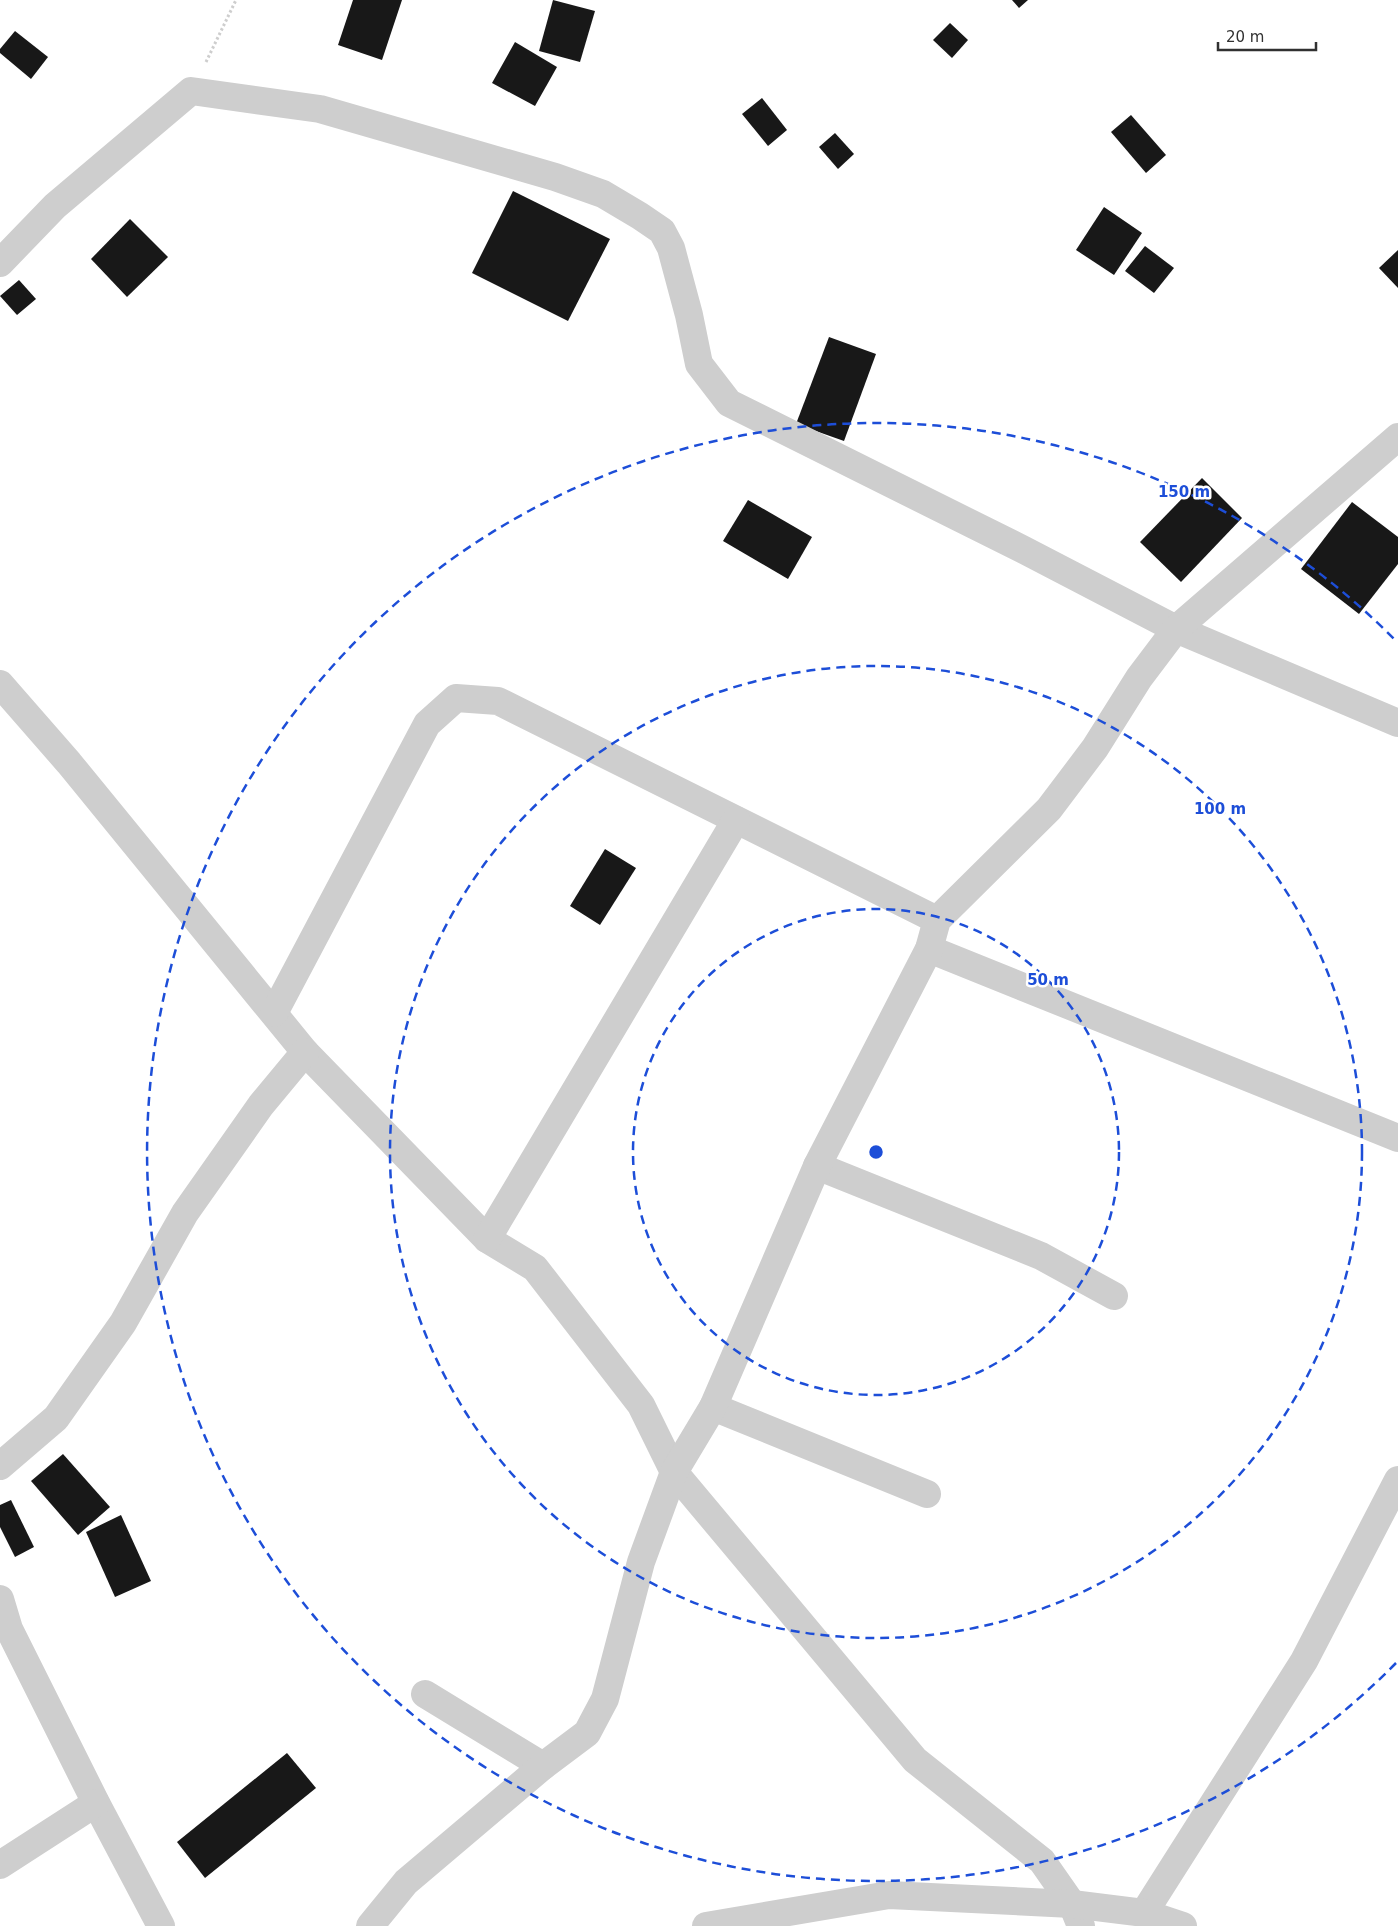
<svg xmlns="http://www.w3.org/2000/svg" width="1398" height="1926" font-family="'DejaVu Sans',sans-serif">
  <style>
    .building { fill: #181818 }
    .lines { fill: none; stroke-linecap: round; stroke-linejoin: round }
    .path { stroke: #cecece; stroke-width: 3; stroke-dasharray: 2.5 2.5; stroke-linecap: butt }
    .minor { stroke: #cecece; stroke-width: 28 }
    .ring { fill: none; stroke: #1d4ed8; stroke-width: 2.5; stroke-dasharray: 9 6 }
    .centre { fill: #1d4ed8; stroke: #fff; stroke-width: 2.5 }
    .ring-label { font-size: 15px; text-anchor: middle; font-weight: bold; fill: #1d4ed8; stroke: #fff; stroke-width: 5; stroke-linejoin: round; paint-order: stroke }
  </style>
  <rect width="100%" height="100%" fill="#fff"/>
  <g class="building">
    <polygon points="353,0 402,0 382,60 338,45"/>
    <polygon points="553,0 595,11 580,62 539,51"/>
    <polygon points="1012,0 1028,0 1019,8"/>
    <polygon points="950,23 968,40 952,58 933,40"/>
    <polygon points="15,31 48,57 31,79 0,53 0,49"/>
    <polygon points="515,42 557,67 535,106 492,83"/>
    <polygon points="762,98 787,130 768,146 742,114"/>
    <polygon points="1131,115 1166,155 1146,173 1111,132"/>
    <polygon points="835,133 854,154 838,169 819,147"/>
    <polygon points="513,191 610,239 568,321 472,273"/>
    <polygon points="1104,207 1142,233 1114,275 1076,250"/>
    <polygon points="130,219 168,257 127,297 91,259"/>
    <polygon points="1145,246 1174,268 1154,293 1125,271"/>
    <polygon points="1398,250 1398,288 1379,268"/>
    <polygon points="19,280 36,299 17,315 0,296"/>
    <polygon points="829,337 876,354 844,441 796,424"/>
    <polygon points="1202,478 1242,518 1181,582 1140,542"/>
    <polygon points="748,500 812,537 788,579 723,541"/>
    <polygon points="1352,502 1398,537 1398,564 1359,614 1301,569"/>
    <polygon points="605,849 636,868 600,925 570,906"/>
    <polygon points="63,1454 110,1507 78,1535 31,1481"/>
    <polygon points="11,1500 34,1547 15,1557 0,1527 0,1505"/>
    <polygon points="121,1515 151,1581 115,1597 86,1532"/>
    <polygon points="287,1753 316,1788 205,1878 177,1842"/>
  </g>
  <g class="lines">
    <polyline class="path" points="206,62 236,0"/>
    <g class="minor">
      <polyline points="0,263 55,206 191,91 320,109 555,177 603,194 640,216 662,231 671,248 689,315 699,364 729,403 1024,550 1176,629 1398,723"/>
      <polyline points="0,684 69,763 305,1052 487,1239 535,1268 641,1405 674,1472 915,1760 1042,1861 1072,1904 1081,1926"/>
      <polyline points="929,949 1398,1138"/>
      <polyline points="274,1013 427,724 456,698 498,701 937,920"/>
      <polyline points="817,1166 1041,1256 1114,1296"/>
      <polyline points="487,1239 736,820"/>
      <polyline points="713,1407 927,1494"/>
      <polyline points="0,1466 56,1418 123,1323 185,1213 261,1105 305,1052"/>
      <polyline points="0,1599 9,1629 96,1803 161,1926"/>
      <polyline points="425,1694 543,1766"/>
      <polyline points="0,1865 96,1803"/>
      <polyline points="1144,1913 1304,1661 1398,1480"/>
      <polyline points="370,1926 406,1882 543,1766 587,1733 605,1699 641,1562 674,1472 713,1407 817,1166 929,949 937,920 1049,809 1095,748 1139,678 1176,629 1398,437"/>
      <polyline points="706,1926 889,1895 1072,1904 1144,1913 1183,1926"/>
    </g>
  </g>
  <g class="ring">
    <circle cx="876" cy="1152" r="243"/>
    <circle cx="876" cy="1152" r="486"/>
    <path d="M1396 1663A729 729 0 1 1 1396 641"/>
  </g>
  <circle cx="876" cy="1152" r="8" class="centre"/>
  <g class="ring-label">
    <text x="1184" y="497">150 m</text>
    <text x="1220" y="814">100 m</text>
    <text x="1048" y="985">50 m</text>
  </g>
  <path d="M1218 42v8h98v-8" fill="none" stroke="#313131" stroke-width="2.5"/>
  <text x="1226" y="42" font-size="15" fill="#313131" stroke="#ffffff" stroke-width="4" paint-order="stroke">20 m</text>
</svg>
